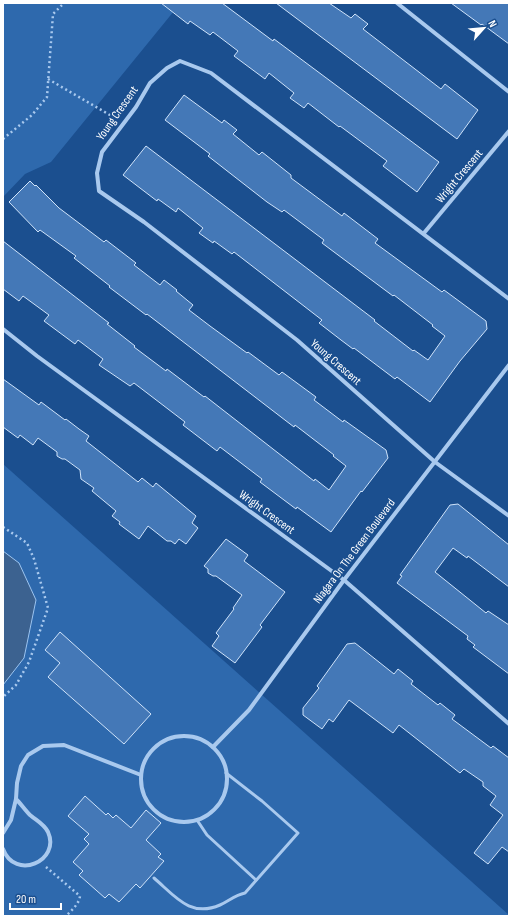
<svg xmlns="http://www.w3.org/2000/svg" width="512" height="919" font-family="'Sofia Sans Condensed',sans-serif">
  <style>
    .green { fill: #2e69ad }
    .water { fill: #3c6290; stroke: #9cc4f0 }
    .building { fill: #4478b7; stroke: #cfe3fa }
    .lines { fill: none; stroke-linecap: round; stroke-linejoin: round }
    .path { stroke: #a9c9ee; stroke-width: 2.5; stroke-dasharray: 2 3; stroke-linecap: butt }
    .lane { stroke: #a9c9ee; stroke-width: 3 }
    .street { stroke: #a9c9ee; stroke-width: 4 }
    .labels { text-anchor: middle; stroke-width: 3.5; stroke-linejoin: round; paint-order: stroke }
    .street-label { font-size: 12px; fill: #fff; stroke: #1b4f8f }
  </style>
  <rect width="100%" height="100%" fill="#1b4f8f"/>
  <g class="green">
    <polygon points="3,3 170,3 174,11 51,162 25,174 3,197"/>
    <polygon points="3,464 509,915 509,916 3,916"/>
  </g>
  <polygon class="water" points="3,551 19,563 36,600 24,658 3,685"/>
  <g class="building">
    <polygon points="161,3 222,3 273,41 274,39 439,162 417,192 383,166 387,161 340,126 339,127 308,103 304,108 290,98 294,93 269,73 265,79 234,56 238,51 213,32 210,35 190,21 188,24"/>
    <polygon points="276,3 329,3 351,18 355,14 368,24 363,29 441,89 445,84 478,110 457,139"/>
    <polygon points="451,3 509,3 509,44 482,24 481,25"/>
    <polygon points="184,95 222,123 224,120 237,130 233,134 259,155 262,152 291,175 291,178 342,216 344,213 378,239 375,243 442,292 444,290 486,321 487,329 460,361 430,402 397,377 395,379 354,348 353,349 341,340 319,323 322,320 234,252 232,254 214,241 213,243 199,233 203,228 178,208 176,212 158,199 157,201 123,175 146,146 375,320 374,321 413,351 414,350 428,360 445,336 432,326 433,325 394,295 393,296 322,243 324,240 284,210 282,212 267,202 208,156 210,154 165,120"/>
    <polygon points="30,181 35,186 36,185 59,208 104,242 106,240 136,263 134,265 160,285 164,280 177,290 176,291 193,305 189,310 210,326 247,353 248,352 279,375 282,372 316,397 314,400 343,422 344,420 386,450 388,458 362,492 361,491 331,532 297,507 296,509 260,482 262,479 220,447 217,451 183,425 185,422 134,383 130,386 99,365 103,359 78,340 75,344 44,321 49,315 23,296 19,301 3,289 3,241 109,323 107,324 135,346 134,347 166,371 167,369 204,397 205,396 314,481 315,479 329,490 346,466 333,456 334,455 295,425 294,427 147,314 146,315 109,287 110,286 74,258 76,256 40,230 38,232 9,202"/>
    <polygon points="3,379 39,405 41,402 65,420 66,419 79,429 89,436 86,441 138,482 142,478 153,487 156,483 196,516 192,523 198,528 186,544 179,539 175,544 171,541 167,541 148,526 139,539 119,524 120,522 112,516 116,511 92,491 94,488 81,479 80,470 65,459 62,459 57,456 57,452 38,438 33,445 20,435 18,438 3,427"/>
    <polygon points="458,504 509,545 509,587 468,556 467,558 453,548 435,572 486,613 488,611 509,625 509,674 473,647 475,645 467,639 468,636 397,583 402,576 400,575 450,505"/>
    <polygon points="226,539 248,555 244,561 285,592 260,625 262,627 235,663 212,646 219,636 216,633 234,609 233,608 242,595 216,576 213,576 208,573 208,569 204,566"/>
    <polygon points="60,632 151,714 124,744 48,677 60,663 45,650"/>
    <polygon points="355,643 394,674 398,669 413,681 411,684 438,705 440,703 455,715 452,719 491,748 493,746 509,758 509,852 502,847 488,864 474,853 503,815 490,805 496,796 483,786 483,782 464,769 460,773 399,725 393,733 349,700 333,722 329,719 322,729 303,715 303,708 319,688 317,686 340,654 347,644"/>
    <polygon points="85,796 106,815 108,813 113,818 116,815 131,828 146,810 161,823 146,840 161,854 158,857 164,861 140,888 136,884 119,902 109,894 105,898 79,875 83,871 73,862 89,844 84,839 89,834 68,816"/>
  </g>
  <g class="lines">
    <g class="path">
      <polyline points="48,79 115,118"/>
      <polyline points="3,139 32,115 47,97 53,14 64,3"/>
      <polyline points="3,527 27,543 34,559 48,608 29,662 16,685 3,697"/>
      <path d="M46,867L80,896C79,904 72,910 66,916"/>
    </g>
    <g class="lane">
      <polyline points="197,820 207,835 256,880"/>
      <path d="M154,878C175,896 190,918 220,905C229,901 235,895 245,893L298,833L262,801L226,773"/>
    </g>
    <g class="street">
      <polyline points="397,3 509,92"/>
      <polyline points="424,233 509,131"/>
      <polyline points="509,299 211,73 180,61 167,68 150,83 136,107 102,152 97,173 99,191 144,222 297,340 435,462 509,516"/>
      <polyline points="3,329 37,356 344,580 509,724"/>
      <circle cx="184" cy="779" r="43"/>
      <polyline points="213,747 249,710 344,580 509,365"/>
      <polyline points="3,833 11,820 16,799 17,783 21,766 28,755 43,746 64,745 141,775"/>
      <path d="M3,849C15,881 61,861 48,832C44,824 37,821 30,815C25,810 21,804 16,799"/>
    </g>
  </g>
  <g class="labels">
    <g class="street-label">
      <text transform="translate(117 113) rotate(-55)" y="4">Young Crescent</text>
      <text transform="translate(459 176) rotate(-50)" y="4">Wright Crescent</text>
      <text transform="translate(336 362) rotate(41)" y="4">Young Crescent</text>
      <text transform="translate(267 512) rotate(36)" y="4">Wright Crescent</text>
      <text transform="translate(354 551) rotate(-53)" y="4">Niagara On The Green Boulevard</text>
    </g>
  </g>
  <rect width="512" height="919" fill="none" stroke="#ffffff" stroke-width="8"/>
  <g transform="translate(484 28) rotate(63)" stroke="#1b4f8f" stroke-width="3" paint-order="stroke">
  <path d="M0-3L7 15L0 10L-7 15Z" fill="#ffffff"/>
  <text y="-6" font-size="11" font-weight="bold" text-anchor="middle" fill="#ffffff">N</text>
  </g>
  <path d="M10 903v6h51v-6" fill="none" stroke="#ffffff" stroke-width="2"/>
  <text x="16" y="903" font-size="12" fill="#ffffff" stroke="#1b4f8f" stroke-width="3" paint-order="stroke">20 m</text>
</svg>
